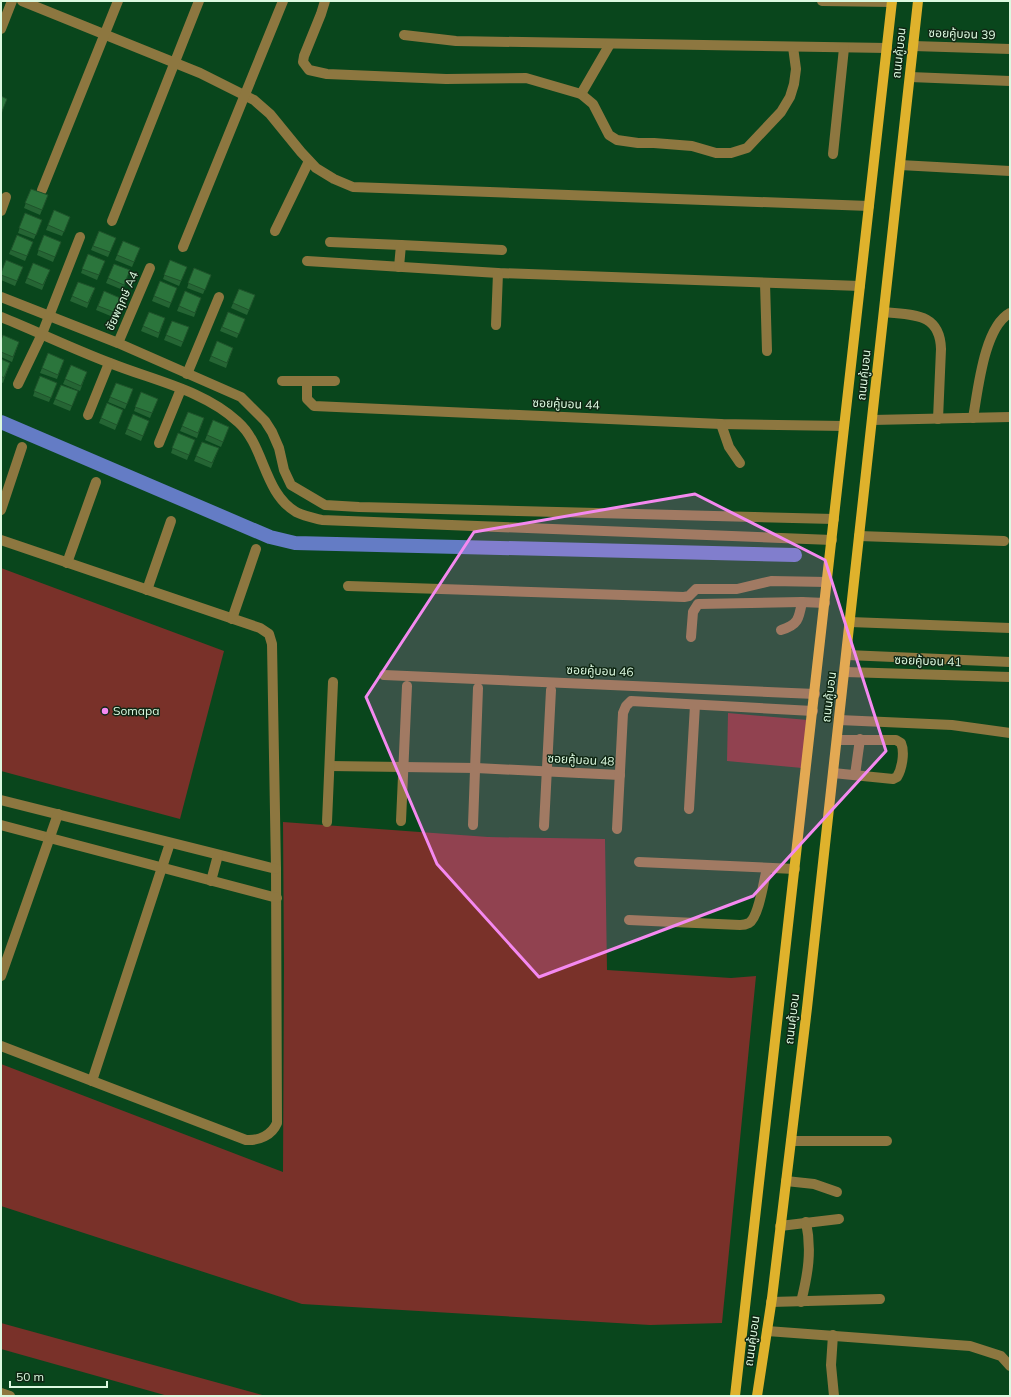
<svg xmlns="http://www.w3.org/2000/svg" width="1011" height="1397" font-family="Mulish,'Noto Sans Thai',sans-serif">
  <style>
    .green { fill: #793129 }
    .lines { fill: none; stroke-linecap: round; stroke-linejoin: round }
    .canal { stroke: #647cc5; stroke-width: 14 }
    .minor { stroke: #8d7740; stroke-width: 10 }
    .major { stroke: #dfb22c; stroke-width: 10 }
    .wall { fill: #256534 }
    .building { fill: #2b753c; stroke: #1e522a }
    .marked { fill: #f489f0; fill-opacity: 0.2; stroke: #f489f0; stroke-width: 3; stroke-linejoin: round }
    .poi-dot { fill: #f489f0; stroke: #102714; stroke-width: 1.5 }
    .labels { text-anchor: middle; stroke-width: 3; stroke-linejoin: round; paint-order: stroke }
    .street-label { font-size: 12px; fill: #dcf9e0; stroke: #102714 }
    .poi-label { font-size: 12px; fill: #dcf9e0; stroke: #102714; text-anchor: start }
  </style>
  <rect width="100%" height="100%" fill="#09461c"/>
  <g class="green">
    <polygon points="1,568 224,651 180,819 1,771"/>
    <polygon points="728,713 808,720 802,768 727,761"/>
    <polygon points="283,822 488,837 605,839 607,970 731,978 756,976 722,1323 650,1325 302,1304 1,1206 1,1064 283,1172 284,965"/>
    <polygon points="1,1323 266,1396 168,1396 1,1349"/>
  </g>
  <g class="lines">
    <polyline class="canal" points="1,422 270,537 295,543 795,555"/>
    <g class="minor">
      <polyline points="22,1 200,73 254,100 270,114 301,152 316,168 334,179 353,187 869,206"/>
      <polyline points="325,1 321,14 304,56 303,62 309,70 327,74 446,79 526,78 581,94 593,104 609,135 617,140 638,143 654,143 692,146 716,153 731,153 747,148 781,112 790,97 794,84 796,69 793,47"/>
      <polyline points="822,1 892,2"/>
      <polyline points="1,29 12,1"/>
      <polyline points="404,35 456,41 887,48"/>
      <polyline points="913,46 1010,49"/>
      <polyline points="910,77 1010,81"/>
      <polyline points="581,94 610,44"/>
      <polyline points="833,154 844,48"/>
      <polyline points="900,165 1010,171"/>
      <polyline points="42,190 118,1"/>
      <polyline points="1,211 6,197"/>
      <polyline points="112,221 199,1"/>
      <polyline points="275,231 309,161"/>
      <polyline points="330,242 401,245"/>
      <polyline points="183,247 283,1"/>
      <polyline points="307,261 498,273 860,286"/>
      <polyline points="399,267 401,245 502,250"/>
      <polyline points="765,283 767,351"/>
      <polyline points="1,297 118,343 241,397 265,421 272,432 279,448 284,470 291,485 325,505 359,507 834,519"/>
      <path d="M884,312C912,315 940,312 941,349L938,419"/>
      <path d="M1,317C38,332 73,349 110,363C152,380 204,390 238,422C265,446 263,492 296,512C304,516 314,518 322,520L832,540"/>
      <polyline points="496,325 498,273"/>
      <polyline points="118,343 150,268"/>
      <polyline points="187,374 219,297"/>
      <polyline points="282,381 335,381"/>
      <polyline points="307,381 307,399 314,406 721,424 844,426"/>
      <polyline points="18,384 42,334 80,237"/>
      <polyline points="88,415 109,363"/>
      <path d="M973,418C978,390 984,327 1010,313"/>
      <polyline points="872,420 1010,417"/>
      <polyline points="721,424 729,447 740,463"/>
      <polyline points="159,443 181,389"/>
      <polyline points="1,510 22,447"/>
      <polyline points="859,536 1004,541"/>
      <path d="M1,540L260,628L269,634L272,644L276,869L277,1123C272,1135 259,1141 246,1140L1,1046"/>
      <polyline points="67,563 96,482"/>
      <polyline points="348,586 684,597 689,596 696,589 737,589 771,581 827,582"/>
      <polyline points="147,590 171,521"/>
      <polyline points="232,619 256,549"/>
      <polyline points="850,622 1010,628"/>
      <path d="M781,630C798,625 799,619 802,602L825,603"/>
      <polyline points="691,637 693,612 698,604 802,602"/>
      <polyline points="847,655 1010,662"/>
      <polyline points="845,672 1010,677"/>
      <polyline points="384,675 815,694"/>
      <polyline points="839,720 952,725 1010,733"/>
      <polyline points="330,766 476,768 620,775"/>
      <path d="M833,773L893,779L897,777C902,769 905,752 901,743L896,740H837"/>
      <polyline points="855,775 860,739"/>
      <polyline points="1,800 276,869"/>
      <polyline points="689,809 695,705"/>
      <polyline points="401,821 407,686"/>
      <polyline points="327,822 333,682"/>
      <polyline points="1,825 277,898"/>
      <polyline points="473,825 478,688"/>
      <polyline points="544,826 551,690"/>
      <polyline points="617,829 623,713 626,706 631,701 813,711"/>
      <polyline points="639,862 795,869"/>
      <polyline points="211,881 218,855"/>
      <path d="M629,920L740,925C743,925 747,924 749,923C759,917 764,879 767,868"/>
      <polyline points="1,976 58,814"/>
      <polyline points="92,1081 170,843"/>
      <polyline points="791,1141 887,1141"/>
      <polyline points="786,1181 814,1184 837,1192"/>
      <polyline points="780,1226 839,1219"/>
      <polyline points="771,1302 880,1299"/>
      <path d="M801,1302C808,1274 812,1250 806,1222"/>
      <polyline points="767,1331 970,1346 1001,1356 1010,1366"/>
      <polyline points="833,1335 831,1365 834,1396"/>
      <polyline points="1,1393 10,1396"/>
    </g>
    <g class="major">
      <polyline points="735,1396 892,1"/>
      <polyline points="757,1396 772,1298 807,1008 918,1"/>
    </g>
  </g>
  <g class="wall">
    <polygon points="31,189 48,195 40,215 24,208"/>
    <polygon points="54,210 70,217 62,236 46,230"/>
    <polygon points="25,213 42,220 34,239 18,233"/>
    <polygon points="99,231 116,238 108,257 91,250"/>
    <polygon points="17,235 33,242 25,261 9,254"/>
    <polygon points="44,235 61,242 53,262 37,255"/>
    <polygon points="123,241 140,248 132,267 115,260"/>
    <polygon points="88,254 105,261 97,280 81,273"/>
    <polygon points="170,260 187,267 179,286 163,279"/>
    <polygon points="33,263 50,270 42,290 25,283"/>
    <polygon points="114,264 130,270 123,290 106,283"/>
    <polygon points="23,267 15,286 1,280 1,273"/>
    <polygon points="194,268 211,275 203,294 187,288"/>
    <polygon points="160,281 177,288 169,308 152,301"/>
    <polygon points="78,282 95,288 87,308 70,301"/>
    <polygon points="239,289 255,295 247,315 231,308"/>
    <polygon points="104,291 120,298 113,317 96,310"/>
    <polygon points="185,291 201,298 194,317 177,311"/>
    <polygon points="149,312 165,318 158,338 141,331"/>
    <polygon points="228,312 245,319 237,338 220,331"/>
    <polygon points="172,321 189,327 181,347 164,340"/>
    <polygon points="1,340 19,342 12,362 1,357"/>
    <polygon points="217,341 233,348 226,368 209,361"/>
    <polygon points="48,353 64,360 57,379 40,373"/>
    <polygon points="1,359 10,363 3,383 1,382"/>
    <polygon points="71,365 87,372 80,391 63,384"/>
    <polygon points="40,376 57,383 49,402 33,396"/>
    <polygon points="116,383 133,389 125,409 108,402"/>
    <polygon points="61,385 78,391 70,411 53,404"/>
    <polygon points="141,392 158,399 150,418 134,411"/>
    <polygon points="107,403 123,410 115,430 99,423"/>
    <polygon points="188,412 204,418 197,438 180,431"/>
    <polygon points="133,414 149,421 141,441 125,434"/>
    <polygon points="213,420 229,427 221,447 205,440"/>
    <polygon points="178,433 195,440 187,460 171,453"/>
    <polygon points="202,442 219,448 211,468 194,461"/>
  </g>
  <g class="building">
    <polygon points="1,96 7,99 1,114"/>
    <polygon points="31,189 48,195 42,210 25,203"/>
    <polygon points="54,210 70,217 64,232 48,225"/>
    <polygon points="25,213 42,220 36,235 19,228"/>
    <polygon points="99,231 116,238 110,252 93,246"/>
    <polygon points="17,235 33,242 27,256 11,250"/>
    <polygon points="44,235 61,242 55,257 38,250"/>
    <polygon points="123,241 140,248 134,262 117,255"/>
    <polygon points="88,254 105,261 99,275 82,269"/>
    <polygon points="6,260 23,267 17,281 1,275 1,273"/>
    <polygon points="170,260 187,267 181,281 164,275"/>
    <polygon points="33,263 50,270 43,285 27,278"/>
    <polygon points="114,264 130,270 124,285 108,278"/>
    <polygon points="194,268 211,275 205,290 188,283"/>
    <polygon points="160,281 177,288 171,303 154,296"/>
    <polygon points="78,282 95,288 88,303 72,296"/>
    <polygon points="239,289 255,295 249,310 233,303"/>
    <polygon points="104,291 120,298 114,312 98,306"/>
    <polygon points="185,291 201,298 195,313 179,306"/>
    <polygon points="149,312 165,318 159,333 143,326"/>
    <polygon points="228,312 245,319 239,334 222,327"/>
    <polygon points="172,321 189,327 183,342 166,335"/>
    <polygon points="3,335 19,342 13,357 1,352 1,340"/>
    <polygon points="217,341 233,348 227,363 211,356"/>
    <polygon points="48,353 64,360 58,375 42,368"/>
    <polygon points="1,359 10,363 4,378 1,376"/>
    <polygon points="71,365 87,372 81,386 65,379"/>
    <polygon points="40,376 57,383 51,398 34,391"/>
    <polygon points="116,383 133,389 127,404 110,397"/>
    <polygon points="61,385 78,391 72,406 55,399"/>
    <polygon points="141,392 158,399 152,413 135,407"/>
    <polygon points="107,403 123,410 117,425 101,418"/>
    <polygon points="188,412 204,418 198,433 182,426"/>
    <polygon points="133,414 149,421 143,436 127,429"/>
    <polygon points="213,420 229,427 223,442 207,435"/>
    <polygon points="178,433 195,440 189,455 172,448"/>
    <polygon points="202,442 219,448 212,463 196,456"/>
  </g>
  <path class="marked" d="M695,494L825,560L886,751L753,896L539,977L437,864L366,697L474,532Z"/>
  <circle class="poi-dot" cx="105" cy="711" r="4"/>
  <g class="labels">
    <g class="street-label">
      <text transform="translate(962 34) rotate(2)" y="4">ซอยคู้บอน 39</text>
      <text transform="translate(899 53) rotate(-84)" y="4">ถนนคู้บอน</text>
      <text transform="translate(122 301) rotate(-66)" y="4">ชัยพฤกษ์ A4</text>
      <text transform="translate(864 375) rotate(-84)" y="4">ถนนคู้บอน</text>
      <text transform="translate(566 404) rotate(2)" y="4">ซอยคู้บอน 44</text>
      <text transform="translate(928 661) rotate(2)" y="4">ซอยคู้บอน 41</text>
      <text transform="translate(600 671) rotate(2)" y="4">ซอยคู้บอน 46</text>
      <text transform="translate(829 697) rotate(-83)" y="4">ถนนคู้บอน</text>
      <text transform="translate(581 760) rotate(3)" y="4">ซอยคู้บอน 48</text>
      <text transform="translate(792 1019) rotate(-83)" y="4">ถนนคู้บอน</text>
      <text transform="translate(752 1341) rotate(-82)" y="4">ถนนคู้บอน</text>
    </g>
    <g class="poi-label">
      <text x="113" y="715">Somapa</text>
    </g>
  </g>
  <rect width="1011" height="1397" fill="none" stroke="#dcf9e0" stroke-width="4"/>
  <path d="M10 1381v6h97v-6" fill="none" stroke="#dcf9e0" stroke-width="2"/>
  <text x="16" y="1381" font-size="12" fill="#dcf9e0" stroke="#102714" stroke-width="3" paint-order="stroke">50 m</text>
</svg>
